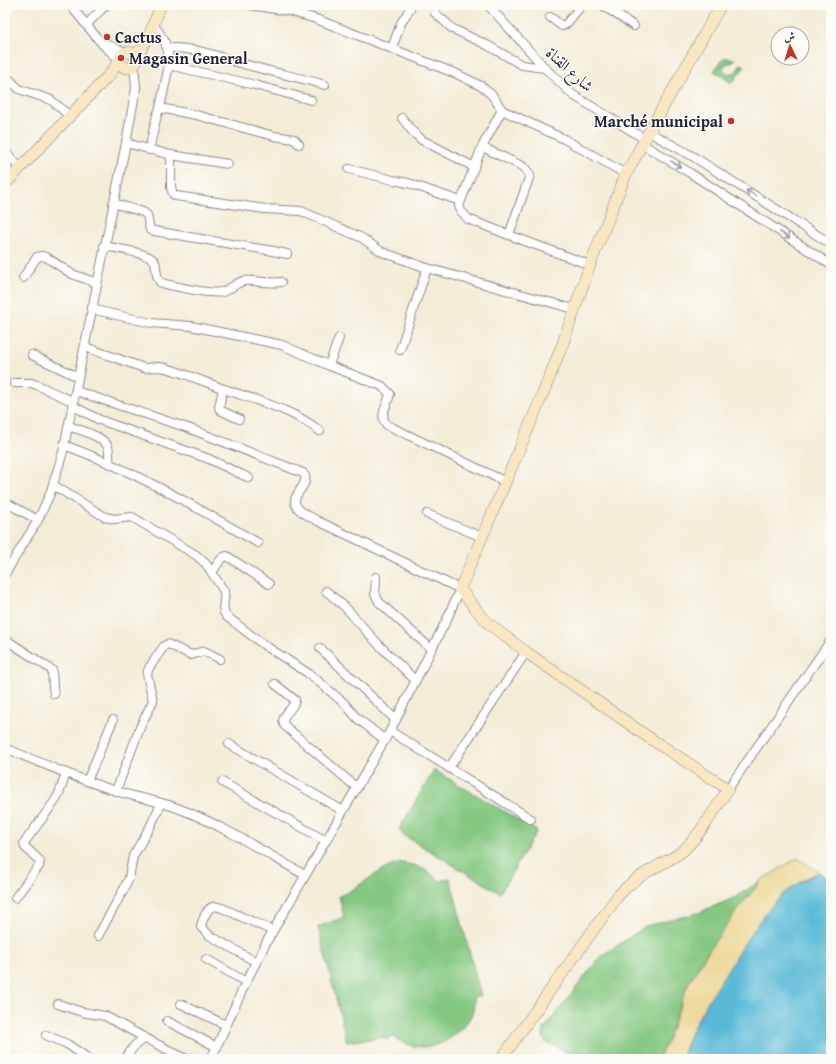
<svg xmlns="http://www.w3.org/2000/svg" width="836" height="1064" font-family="'Gentium Book Plus',Amiri,serif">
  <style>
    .green { fill: #83c780; stroke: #52745e }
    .sand { fill: #eeda9e; stroke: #887e6c }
    .water { fill: #59b9d7; stroke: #3e6e89 }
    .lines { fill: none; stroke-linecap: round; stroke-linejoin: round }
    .street-casing { stroke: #8a8789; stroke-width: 10 }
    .secondary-casing { stroke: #8a8789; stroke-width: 12 }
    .street { stroke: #fff; stroke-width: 8 }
    .secondary { stroke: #f9e7c3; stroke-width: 11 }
    .oneway { stroke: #9c9ca7 }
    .poi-dot { fill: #c8321e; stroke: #fdfcf7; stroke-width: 1.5 }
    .labels { text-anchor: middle; stroke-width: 3; stroke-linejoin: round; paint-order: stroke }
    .poi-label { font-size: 16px; font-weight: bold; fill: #22223b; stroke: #fdfcf7; text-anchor: start }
    .street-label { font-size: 16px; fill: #22223b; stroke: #fdfcf7 }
  </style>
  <rect width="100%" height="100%" fill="#fdfcf7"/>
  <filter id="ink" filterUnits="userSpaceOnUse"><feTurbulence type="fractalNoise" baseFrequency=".025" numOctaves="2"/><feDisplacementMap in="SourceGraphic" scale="8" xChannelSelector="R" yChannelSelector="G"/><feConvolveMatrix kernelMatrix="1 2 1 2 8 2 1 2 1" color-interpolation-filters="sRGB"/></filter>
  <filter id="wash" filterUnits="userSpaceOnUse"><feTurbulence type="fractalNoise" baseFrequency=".012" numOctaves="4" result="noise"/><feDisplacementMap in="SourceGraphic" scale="16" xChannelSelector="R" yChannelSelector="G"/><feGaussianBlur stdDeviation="0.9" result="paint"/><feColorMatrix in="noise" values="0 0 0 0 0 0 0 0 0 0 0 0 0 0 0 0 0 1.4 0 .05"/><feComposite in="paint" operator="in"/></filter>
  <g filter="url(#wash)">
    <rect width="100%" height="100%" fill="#f3ecd7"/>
    <g class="green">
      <polygon points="724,58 731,58 735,60 732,63 727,63 722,69 729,74 736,72 741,64 745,66 732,83 714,71"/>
      <polygon points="434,770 537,831 500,893 403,835 399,829"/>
      <path d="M403,863C418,865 428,870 439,881L450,878L481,996L474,997C475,1011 470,1021 460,1030C440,1050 415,1053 392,1036L387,1040L383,1037L347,1042L318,927L344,917L339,896C361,888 379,866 403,863Z"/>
      <polygon points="762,880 739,908 709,950 688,984 667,1041 657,1059 580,1059 557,1047 546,1043 543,1037 544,1029 600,957 646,926 698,913 736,897"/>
    </g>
    <path class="sand" d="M797,858L819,872L799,882C780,906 762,930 743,955C720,984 690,1021 682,1059H658L667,1041L688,984L709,950L739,908L762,880Z"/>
    <path class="water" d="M819,872L831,880V1059H682C689,1027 716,989 733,961C746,941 759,919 776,901C788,888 804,880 819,872Z"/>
  </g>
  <g filter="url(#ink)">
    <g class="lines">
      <g class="street-casing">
        <g id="street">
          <polyline points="70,5 103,45 120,60"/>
          <polyline points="250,5 289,11 316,19 457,74 481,86 492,95 502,110"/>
          <polyline points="488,5 545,68 573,95 645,139"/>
          <polyline points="602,5 634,26"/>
          <polyline points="435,13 453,29 487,45 522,65 545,68"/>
          <polyline points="550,17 562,26 566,24 582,5"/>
          <path d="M153,24C164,38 169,46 169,65"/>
          <polyline points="86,25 106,5"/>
          <polyline points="106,44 125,52"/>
          <path d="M168,48C197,47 224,59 251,66C276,73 301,78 325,85"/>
          <polyline points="392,48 401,23 412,5"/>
          <polyline points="5,75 19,89 51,100 70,116"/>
          <polyline points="160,108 169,65 251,84 311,100"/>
          <polyline points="402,118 412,131 422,140 474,167"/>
          <polyline points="649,132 694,157 831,244"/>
          <polyline points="126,143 171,155 171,187 173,194 176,196 265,209 301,211 362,238 382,252 427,268 400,350"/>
          <polyline points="642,144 690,173 831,265"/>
          <polyline points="482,147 524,167 530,175 509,235 468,219 461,211 459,206 482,147 502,110 564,139 626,174"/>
          <polyline points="149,150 157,115 160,108 196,115 274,136 294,139 299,144"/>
          <polyline points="5,151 20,168"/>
          <polyline points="171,155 228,164"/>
          <polyline points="349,169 393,180 408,183 460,201"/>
          <polyline points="113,203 143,212 147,215 150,230 154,231 273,251 287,254"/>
          <polyline points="509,235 590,265"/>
          <path d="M104,246C114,248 151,253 155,262C157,269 155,277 161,283C174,286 210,295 222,292C230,290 236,282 244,281C256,280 268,284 281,282"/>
          <polyline points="427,268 574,309"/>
          <polyline points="23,278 37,257 42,256 46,257 72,274 97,283"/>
          <polyline points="91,309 151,323 191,326 282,345 330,366"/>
          <path d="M339,338L330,362V366L382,386L390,394C388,404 378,416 387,425L506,482"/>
          <path d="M85,347L144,368L159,367L166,368C186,374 205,382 224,389C257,401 292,409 320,431"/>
          <polyline points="32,355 78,377"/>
          <polyline points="14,383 31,383 37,385 74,402"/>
          <polyline points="223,389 219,407 220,410 239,419"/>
          <path d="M76,391L188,428L303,473C313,484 288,495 297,507C301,513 311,517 318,521L460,589L447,619L390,731L267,941L246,982L211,1059"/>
          <polyline points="73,406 100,420 209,459 249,478"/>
          <path d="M69,426C79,430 104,436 108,447C110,451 109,458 109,463"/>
          <path d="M64,445C133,470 196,507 258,543"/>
          <path d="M53,485L105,517L114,519L132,517L196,555L206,564L224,591C226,600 220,608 226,616L264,645L311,675L344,703L357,718L385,740"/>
          <polyline points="5,502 38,520"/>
          <polyline points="427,514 482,537"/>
          <path d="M212,573C216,567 220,557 227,556L269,584"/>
          <polyline points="5,574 38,520 50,494 63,452 126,143 136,88 134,64"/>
          <polyline points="376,577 375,594 379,602 431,649"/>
          <polyline points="326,591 345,607 378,644 415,680"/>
          <polyline points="5,639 52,670 53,688 54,694"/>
          <polyline points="320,648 396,720"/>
          <path d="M275,684L295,700C294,710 278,716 285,726L357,788"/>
          <polyline points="390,731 531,819"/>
          <polyline points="229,744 343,811"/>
          <path d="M5,748C41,763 78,779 116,791C137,798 160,801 180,809C224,826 264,852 305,875"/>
          <polyline points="449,768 526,652"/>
          <polyline points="87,781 113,720"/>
          <polyline points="222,782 326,841"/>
          <polyline points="728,789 831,640"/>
          <polyline points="116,791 141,725 153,701 147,674 149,668 164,646 168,644 191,655 204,651 220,659"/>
          <polyline points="15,898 39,866 40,861 25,847 24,843 55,801 60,791 66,773"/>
          <polyline points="98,936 124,889 129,878 133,856 150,827 161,804"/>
          <polyline points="206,959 246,982"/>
          <path d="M256,962L209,935L201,927C202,921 206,910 212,907C215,906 219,907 222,908L273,931"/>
          <polyline points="58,1004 82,1012 105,1016 147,1039"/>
          <polyline points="181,1004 226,1025"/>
          <polyline points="167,1021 217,1047"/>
          <polyline points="46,1035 67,1044 89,1059"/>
          <path d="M125,1059C131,1051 136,1040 147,1039L186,1059"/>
        </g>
      </g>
      <g class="secondary-casing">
        <g id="secondary">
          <circle cx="128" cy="60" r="8"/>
          <polyline points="135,60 150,33 161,5"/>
          <polyline points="5,184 110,74 120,60"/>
          <path d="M501,1059L617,897C628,884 641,875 656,867C666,861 676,857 685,849C702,832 715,809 728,789L651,739L526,652L489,624L479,613L460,589L542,396L563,343L590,265L626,174L649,132L721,5"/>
        </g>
      </g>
      <use href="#street" class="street"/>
      <use href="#secondary" class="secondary"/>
    </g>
    <defs><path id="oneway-shaft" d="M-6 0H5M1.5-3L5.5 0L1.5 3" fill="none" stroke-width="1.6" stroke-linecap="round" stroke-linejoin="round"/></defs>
    <g class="oneway">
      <use href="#oneway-shaft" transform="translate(676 164) rotate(31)"/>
      <use href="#oneway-shaft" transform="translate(751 193) rotate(-149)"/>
      <use href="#oneway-shaft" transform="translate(785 235) rotate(33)"/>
    </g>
  </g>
  <g class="poi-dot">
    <circle cx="107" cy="37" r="4"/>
    <circle cx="121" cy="58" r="4"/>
    <circle cx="731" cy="121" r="4"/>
  </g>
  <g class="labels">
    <g class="poi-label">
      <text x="115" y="43">Cactus</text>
      <text x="129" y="64">Magasin General</text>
      <text x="723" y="127" text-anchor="end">Marché municipal</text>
    </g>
    <g class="street-label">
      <text transform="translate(570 69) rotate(42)" y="6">شارع القناة</text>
    </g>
  </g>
  <rect width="836" height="1064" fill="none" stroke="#fdfcf7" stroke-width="20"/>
  <g transform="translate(790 46) rotate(356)"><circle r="19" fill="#fdfcf7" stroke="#a5a5ac"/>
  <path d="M0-3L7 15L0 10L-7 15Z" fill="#c8321e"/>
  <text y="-6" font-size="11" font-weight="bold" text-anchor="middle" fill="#22223b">ش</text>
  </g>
</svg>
